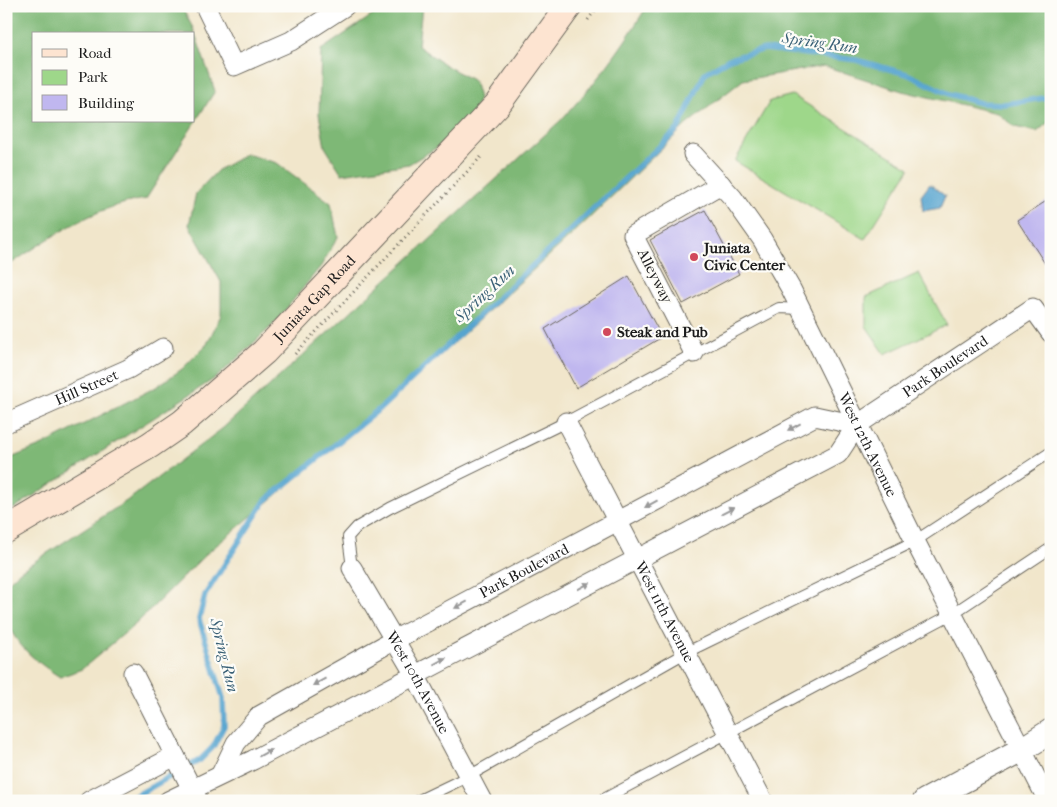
<svg xmlns="http://www.w3.org/2000/svg" width="1057" height="807" font-family="'IM FELL French Canon',serif">
  <style>
    .green { fill: #9ed78a; stroke: #5d7a53 }
    .forest { fill: #7eb876; stroke: #4d6a49; fill-rule: evenodd }
    .water { fill: #56a4cf; stroke: #396076 }
    .lines { fill: none; stroke-linecap: round; stroke-linejoin: round }
    .stream { stroke: #56a4cf; stroke-width: 5.5 }
    .building { fill: #c0b7ef }
    .service-casing { stroke: #676359; stroke-width: 12 }
    .minor-casing { stroke: #676359; stroke-width: 21 }
    .tertiary-casing { stroke: #676359; stroke-width: 26 }
    .secondary-casing { stroke: #676359; stroke-width: 28 }
    .path { stroke: #676359; stroke-width: 3; stroke-dasharray: 1 4; stroke-linecap: butt }
    .service { stroke: #fff; stroke-width: 10 }
    .minor { stroke: #fff; stroke-width: 19 }
    .tertiary { stroke: #fff; stroke-width: 24 }
    .secondary { stroke: #fde4d1; stroke-width: 26 }
    .oneway { fill: #999 }
    .poi-dot { fill: #d1495b; stroke: #fdfcf7; stroke-width: 2 }
    .labels { text-anchor: middle; stroke-width: 4.5; stroke-linejoin: round; paint-order: stroke }
    .poi-label { font-size: 15px; font-weight: bold; fill: #1c1c1c; stroke: #fdfcf7; text-anchor: start }
    .street-label { font-size: 15px; fill: #1c1c1c; stroke: #fdfcf7 }
    .water-label { font-size: 16px; font-style: italic; fill: #396076; stroke: #fdfcf7 }
  </style>
  <rect width="100%" height="100%" fill="#fdfcf7"/>
  <filter id="ink" filterUnits="userSpaceOnUse"><feTurbulence type="fractalNoise" baseFrequency=".02" numOctaves="2"/><feDisplacementMap in="SourceGraphic" scale="10" xChannelSelector="R" yChannelSelector="G"/><feConvolveMatrix kernelMatrix="1 2 1 2 8 2 1 2 1" color-interpolation-filters="sRGB"/></filter>
  <filter id="wash" filterUnits="userSpaceOnUse"><feTurbulence type="fractalNoise" baseFrequency=".0096" numOctaves="4" result="noise"/><feDisplacementMap in="SourceGraphic" scale="20" xChannelSelector="R" yChannelSelector="G"/><feGaussianBlur stdDeviation="1.12" result="paint"/><feColorMatrix in="noise" values="0 0 0 0 0 0 0 0 0 0 0 0 0 0 0 0 0 1.4 0 .05"/><feComposite in="paint" operator="in"/></filter>
  <g filter="url(#wash)">
    <rect width="100%" height="100%" fill="#f1e6cb"/>
    <g class="green">
      <polygon points="792,95 910,168 865,239 735,161 770,101"/>
      <polygon points="919,273 947,325 885,354 866,326 866,297"/>
    </g>
    <g class="forest">
      <path d="M6,6H181L193,28L215,91L146,199C93,206 50,238 6,267ZM34,34H194V121H34Z"/>
      <polygon points="386,6 422,6 418,46 445,65 474,81 479,98 468,129 409,164 342,174 325,147 319,114 321,50"/>
      <path d="M647,6H1051V120L1037,132L1015,127L997,113L902,91L824,66L743,80L686,125L577,230L400,392L206,554L138,622L82,669L60,677C39,664 11,643 6,616C5,606 6,594 6,584L20,571L131,498L223,428L560,121C595,84 621,50 647,6Z"/>
      <polygon points="246,154 277,163 331,203 338,237 321,266 274,324 217,377 13,509 6,508 6,460 43,445 156,387 182,369 207,344 221,315 221,282 189,225 196,193 218,170"/>
    </g>
    <polygon class="water" points="930,184 945,196 940,208 923,211 921,196"/>
    <g class="lines">
      <polyline class="stream" points="126,801 200,760 213,747 224,726 223,698 199,619 205,595 265,501 383,406 678,129 705,73 729,59 765,49 856,60 907,74 949,94 980,103 1004,104 1051,97"/>
    </g>
    <g id="blocks">
      <g class="building">
        <polygon points="1051,198 1051,273 1017,220"/>
        <polygon points="705,210 739,274 683,304 650,240"/>
        <polygon points="629,276 662,337 576,388 545,329"/>
      </g>
    </g>
  </g>
  <g filter="url(#ink)">
    <use href="#blocks" fill-opacity="0" stroke="#676359" stroke-width="1"/>
    <g class="lines">
      <g class="service-casing">
        <g id="service">
          <polyline points="352,568 348,537 357,527 390,508 566,422 779,308 801,309"/>
          <polyline points="417,801 469,776 685,653 915,541 1051,452"/>
          <polyline points="600,801 952,614 1051,548"/>
        </g>
      </g>
      <g class="minor-casing">
        <g id="minor">
          <polyline points="205,6 234,66 291,41 345,6"/>
          <path id="s1" d="M693,154L733,198L762,239L791,289L915,541L1048,801"/>
          <polyline points="694,353 633,235 721,184"/>
          <path id="s2" d="M566,422L763,801"/>
          <path id="s3" d="M6,423L128,369L163,348"/>
          <path id="s4" d="M352,568L415,675L482,801"/>
          <polyline points="133,673 198,801"/>
          <path id="s5" d="M221,774L236,743L259,716L394,640L815,416L857,425"/>
          <polyline points="89,801 175,756"/>
          <path id="s6" d="M168,801L253,760L838,454L857,425L1033,308L1051,333"/>
        </g>
      </g>
      <g class="tertiary-casing">
        <polyline id="tertiary" points="925,801 1021,750 1051,731"/>
      </g>
      <g class="secondary-casing">
        <g id="secondary">
          <path id="s7" d="M6,530L150,445L182,423L264,352L497,105L569,6"/>
        </g>
      </g>
      <g class="path">
        <polyline points="588,20 598,6"/>
        <polyline points="295,354 481,157"/>
      </g>
      <use href="#service" class="service"/>
      <use href="#minor" class="minor"/>
      <use href="#tertiary" class="tertiary"/>
      <use href="#secondary" class="secondary"/>
    </g>
    <defs><path id="oneway-solid" d="M-6-.8H1V-3.2L6.5 0L1 3.2V.8H-6Z" transform="scale(1.25)"/></defs>
    <g class="oneway">
      <use href="#oneway-solid" transform="translate(794 427) rotate(152)"/>
      <use href="#oneway-solid" transform="translate(651 504) rotate(151)"/>
      <use href="#oneway-solid" transform="translate(728 511) rotate(-27)"/>
      <use href="#oneway-solid" transform="translate(584 586) rotate(-28)"/>
      <use href="#oneway-solid" transform="translate(461 605) rotate(152)"/>
      <use href="#oneway-solid" transform="translate(440 661) rotate(-28)"/>
      <use href="#oneway-solid" transform="translate(319 682) rotate(151)"/>
      <use href="#oneway-solid" transform="translate(265 753) rotate(-28)"/>
    </g>
  </g>
  <g class="poi-dot">
    <circle cx="694" cy="257" r="5"/>
    <circle cx="607" cy="332" r="5"/>
  </g>
  <g class="labels">
    <g class="poi-label">
      <text x="704" y="253">Juniata<tspan x="704" dy="17">Civic Center</tspan></text>
      <text x="617" y="337">Steak and Pub</text>
    </g>
    <g class="street-label">
      <text transform="translate(655 276) rotate(63)" y="5">Alleyway</text>
      <text dy="5" stroke="none"><textPath href="#s7" startOffset="388">Juniata Gap Road</textPath></text>
      <text dy="5" stroke="none"><textPath href="#s6" startOffset="895">Park Boulevard</textPath></text>
      <text dy="5" stroke="none"><textPath href="#s3" startOffset="88">Hill Street</textPath></text>
      <text dy="5" stroke="none"><textPath href="#s1" startOffset="341">West 12th Avenue</textPath></text>
      <text dy="5" stroke="none"><textPath href="#s5" startOffset="372">Park Boulevard</textPath></text>
      <text dy="5" stroke="none"><textPath href="#s2" startOffset="214">West 11th Avenue</textPath></text>
      <text dy="5" stroke="none"><textPath href="#s4" startOffset="132">West 10th Avenue</textPath></text>
    </g>
    <g class="water-label">
      <text transform="translate(820 42) rotate(8)" y="6">Spring Run</text>
      <text transform="translate(484 293) rotate(-43)" y="6">Spring Run</text>
      <text transform="translate(225 655) rotate(76)" y="6">Spring Run</text>
    </g>
  </g>
  <rect width="1057" height="807" fill="none" stroke="#fdfcf7" stroke-width="25"/>
  <rect x="32" y="32" width="162" height="90" fill="#fdfcf7" stroke="#a3a29f"/>
  <rect x="42" y="49" width="25" height="8" fill="#fde4d1" stroke="#a3a29f"/>
  <text x="78" y="58" font-size="15" fill="#1c1c1c">Road</text>
  <rect x="42" y="70" width="25" height="15" fill="#9ed78a" stroke="#a3a29f"/>
  <text x="78" y="82" font-size="15" fill="#1c1c1c">Park</text>
  <rect x="42" y="95" width="25" height="15" fill="#c0b7ef" stroke="#a3a29f"/>
  <text x="78" y="108" font-size="15" fill="#1c1c1c">Building</text>
</svg>
